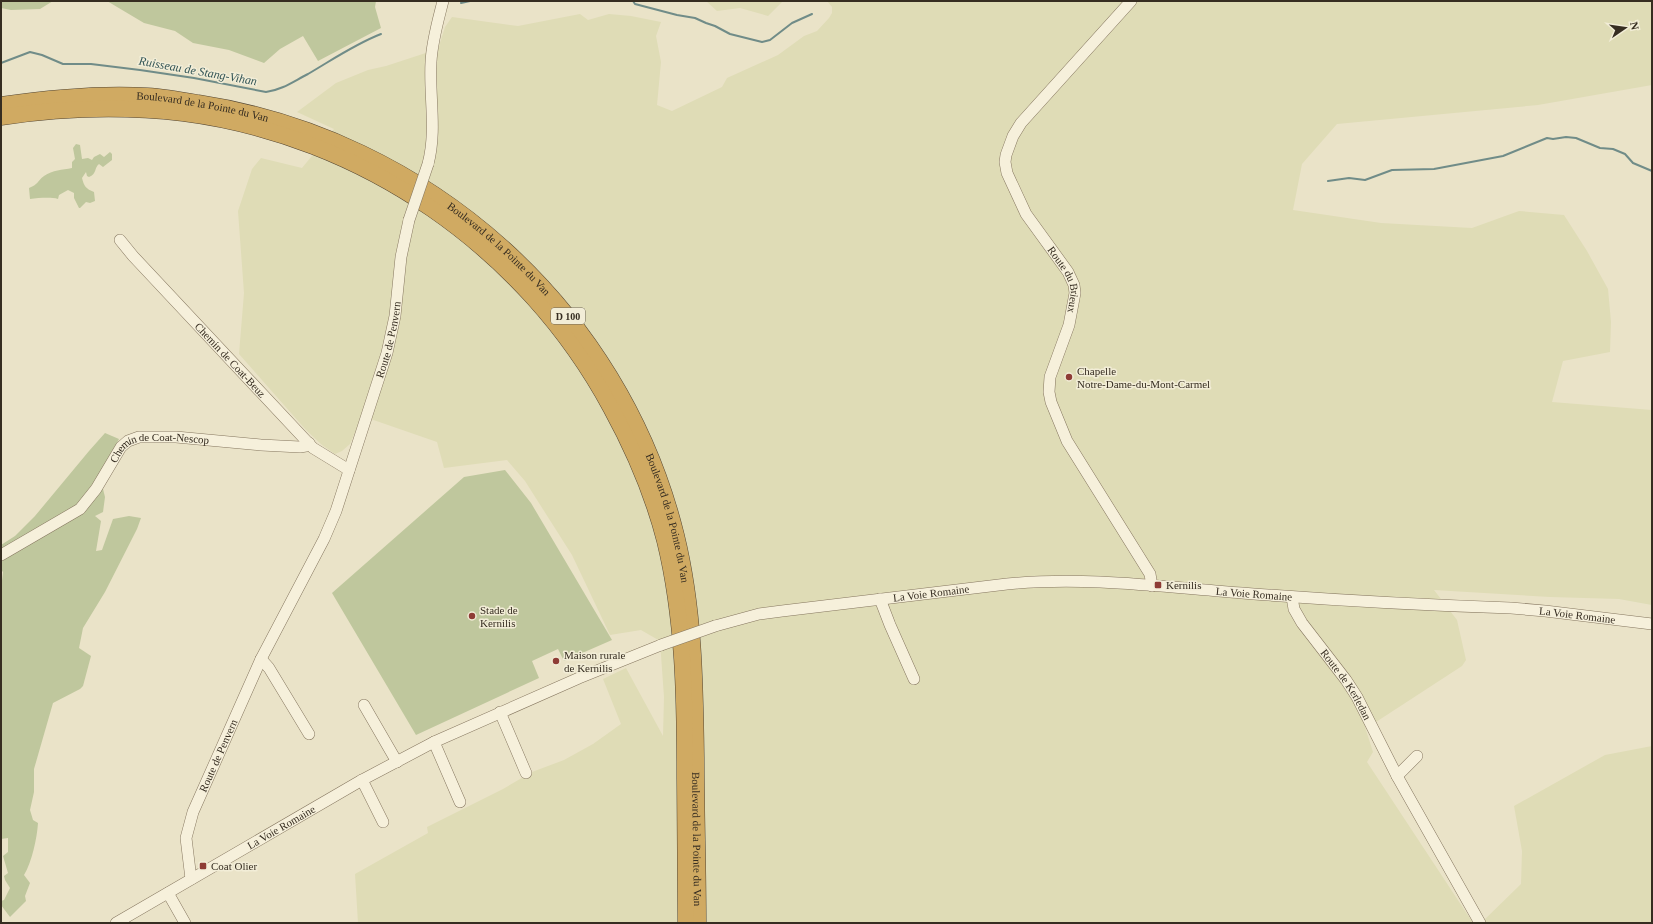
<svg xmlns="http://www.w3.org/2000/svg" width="1653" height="924" font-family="'Times New Roman',serif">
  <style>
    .farmland { fill: #dfdcb6 }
    .green { fill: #bfc79d }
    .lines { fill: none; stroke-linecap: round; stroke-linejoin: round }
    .stream { stroke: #708c88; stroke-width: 2 }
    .minor-casing { stroke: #85765f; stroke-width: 12 }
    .highway-casing { stroke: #534532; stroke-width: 17 }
    .minor { stroke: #f6f0db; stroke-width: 11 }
    .highway { stroke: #d0aa62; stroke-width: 16 }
    .minor-bridge-casing { stroke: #85765f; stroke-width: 12; stroke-linecap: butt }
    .minor-bridge { stroke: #f6f0db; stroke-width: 11 }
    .poi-dot { fill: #8e3c35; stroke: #f2edd7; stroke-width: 1.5 }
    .labels { text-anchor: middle; stroke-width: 3; stroke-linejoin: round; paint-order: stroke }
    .shield { fill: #f2edd7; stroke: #6e6758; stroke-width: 1 }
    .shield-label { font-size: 10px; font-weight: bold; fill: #362d21 }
    .street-label { font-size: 11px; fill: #362d21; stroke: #f2edd7 }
    .poi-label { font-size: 11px; fill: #362d21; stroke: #f2edd7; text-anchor: start }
    .water-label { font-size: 12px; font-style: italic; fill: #325455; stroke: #f2edd7 }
  </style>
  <rect width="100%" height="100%" fill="#eae3c8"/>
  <g class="farmland">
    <polygon points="706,1 783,1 768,16 740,8 717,11"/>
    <polygon points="827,1 1652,1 1652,85 1538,105 1337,124 1302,164 1293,210 1381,223 1472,228 1519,211 1564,215 1587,251 1608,289 1611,322 1610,352 1563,361 1552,402 1652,410 1652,605 1619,599 1550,597 1434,590 1457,620 1466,660 1462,666 1376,722 1365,727 1373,752 1367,762 1473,923 358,923 355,874 428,833 427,827 503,789 532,772 564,760 593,744 621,724 603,679 626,668 663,736 664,697 660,641 641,630 610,635 572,555 525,481 507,460 444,468 437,442 362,416 350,444 342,451 335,454 322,445 306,430 239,354 244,293 238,211 252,169 261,158 302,168 334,129 297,112 336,83 368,70 386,66 438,49 445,27 452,17 518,26 580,14 588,20 609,14 631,16 661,22 656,36 661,62 657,105 672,111 722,87 727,78 778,55 804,36 817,31 829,18 832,13 832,7"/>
    <polygon points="1652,746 1652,923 1481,923 1521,884 1522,851 1514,806 1605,755"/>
  </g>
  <g class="green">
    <polygon points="1,1 53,1 40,9 11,10 1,8"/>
    <polygon points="107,1 376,1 375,7 381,28 318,61 303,36 280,49 264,63 229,50 193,43 175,31 144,23"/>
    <path d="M76,144L80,145L82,159L88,158L92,160L94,157L100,154L104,157L110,152L112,154V160L103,167L99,164C94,168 97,174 89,177L87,176L86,172L82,178C84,186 86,189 94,192L95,201L90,203L86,202L80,208H79L74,198V193L68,190L59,195L58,199C51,197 39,198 30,199L29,188C39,184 37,181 44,176C53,170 62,170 72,168V162L75,159L73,148Z"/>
    <path d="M105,433L119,439L103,471L102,485L105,497L103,512L95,516L101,521L96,551L102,550L113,519L129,516L141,518L137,529L105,592L83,628L79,648L91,656L83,686L80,689L53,703L34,769V792L30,810L33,820L38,823C37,838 32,862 24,875L30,883L25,896L26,901L10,917L1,905V901L4,900L10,888L5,880L4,876L8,873L3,856L8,852V838L1,839V589L3,572L1,570V545L15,536L35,516L89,451Z"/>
    <polygon points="505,470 531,503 612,640 564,661 558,649 532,661 539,678 416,735 332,593 464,477"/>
  </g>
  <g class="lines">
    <g class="stream">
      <polyline points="633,1 635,4 677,15 695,18 706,23 715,26 730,34 762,42 770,40 792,23 812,14"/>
      <polyline points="461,3 470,1"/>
      <path d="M1,63L30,52L42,55L63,64H91L140,70L194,78L266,92C282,90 294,81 308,74C332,60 355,44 381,34"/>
      <polyline points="1328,181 1349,178 1365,180 1392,170 1434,169 1503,156 1547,138 1553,139 1566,137 1576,138 1600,148 1613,149 1625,154 1633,163 1652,171"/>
    </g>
    <g class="minor-casing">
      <g id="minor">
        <path id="s1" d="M1131,1L1021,123L1013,136L1006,155L1005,162L1007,173L1026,214L1068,272L1074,285L1075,293L1069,325L1050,377L1049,392L1051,402L1067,441L1150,574L1152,586"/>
        <path d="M428,164C437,130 429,96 431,62C432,41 438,21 443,1"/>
        <path id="s2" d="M120,240L133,256L313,448L349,470"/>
        <path id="s3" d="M1,555L80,509L96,489L121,447L128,441L139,437H176L261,445L300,447L306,446L309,443"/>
        <path id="s4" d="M1292,597L1294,609L1302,623L1346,680L1357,697L1397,776L1480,923"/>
        <polyline points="880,599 890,625 914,679"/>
        <path id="s5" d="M715,626L759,614L782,611L1007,584C1085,576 1164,587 1242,593C1331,600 1421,605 1511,608L1545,611L1652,624"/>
        <polyline points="261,659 269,668 309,734"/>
        <polyline points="364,705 397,762"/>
        <polyline points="500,712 526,773"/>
        <polyline points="434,742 460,802"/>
        <polyline points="1397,776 1417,756"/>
        <polyline points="362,780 383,822"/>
        <path id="s6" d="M191,879L186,838L193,812L261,659L324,539L336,511L387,353L395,316L401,257L409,220"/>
        <polyline points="168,893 185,923"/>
        <path id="s7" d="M116,923L362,780L434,742L579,678L661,645"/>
      </g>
    </g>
    <g class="highway-casing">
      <g id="highway">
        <path id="s8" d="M1,105C49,98 98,93 147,96C164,97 181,100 198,103C427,138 620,308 676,535C694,608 695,682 696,757C696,812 698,868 698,923"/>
        <path d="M1,117C61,108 122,106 183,113C363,136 525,248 611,408C634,450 653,494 665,541C684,619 685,699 685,779C685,827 686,875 686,923"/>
      </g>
    </g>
    <use href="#minor" class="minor"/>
    <use href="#highway" class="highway"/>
    <g class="minor-bridge-casing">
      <g id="minor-bridge">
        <polyline points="409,220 428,164"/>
        <polyline points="661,645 715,626"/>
      </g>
    </g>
    <use href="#minor-bridge" class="minor-bridge"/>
  </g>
  <g class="poi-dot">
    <circle cx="1069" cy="377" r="4"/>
    <rect x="1154" y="581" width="8" height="8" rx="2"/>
    <circle cx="472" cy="616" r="4"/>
    <circle cx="556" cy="661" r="4"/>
    <rect x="199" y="862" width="8" height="8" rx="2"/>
  </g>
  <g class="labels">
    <rect class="shield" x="551" y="308" width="34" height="16" rx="3"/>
    <g class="shield-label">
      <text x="568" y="320">D 100</text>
    </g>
    <g class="street-label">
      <text dy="4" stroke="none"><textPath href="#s8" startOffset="203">Boulevard de la Pointe du Van</textPath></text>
      <text dy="4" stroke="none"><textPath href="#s8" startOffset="538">Boulevard de la Pointe du Van</textPath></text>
      <text dy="4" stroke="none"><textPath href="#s1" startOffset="341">Route du Brieux</textPath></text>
      <text dy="4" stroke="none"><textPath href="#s6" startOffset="581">Route de Penvern</textPath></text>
      <text dy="4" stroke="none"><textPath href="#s2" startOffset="163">Chemin de Coat-Beuz</textPath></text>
      <text dy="4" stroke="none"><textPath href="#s3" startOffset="203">Chemin de Coat-Nescop</textPath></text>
      <text dy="4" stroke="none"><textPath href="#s8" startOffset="862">Boulevard de la Pointe du Van</textPath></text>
      <text dy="4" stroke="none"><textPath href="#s5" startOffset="219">La Voie Romaine</textPath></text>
      <text dy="4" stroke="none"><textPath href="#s5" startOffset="543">La Voie Romaine</textPath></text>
      <text dy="4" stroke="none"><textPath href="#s5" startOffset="867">La Voie Romaine</textPath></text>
      <text dy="4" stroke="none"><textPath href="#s4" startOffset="104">Route de Kerledan</textPath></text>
      <text dy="4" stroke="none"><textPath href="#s6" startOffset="130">Route de Penvern</textPath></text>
      <text dy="4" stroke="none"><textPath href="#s7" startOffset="191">La Voie Romaine</textPath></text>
      <text dy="4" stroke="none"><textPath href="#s8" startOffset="1186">Boulevard de la Pointe du Van</textPath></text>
    </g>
    <g class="poi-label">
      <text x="1077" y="375">Chapelle<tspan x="1077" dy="13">Notre-Dame-du-Mont-Carmel</tspan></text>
      <text x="1166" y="589">Kernilis</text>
      <text x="480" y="614">Stade de<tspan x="480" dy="13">Kernilis</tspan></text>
      <text x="564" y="659">Maison rurale<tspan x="564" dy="13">de Kernilis</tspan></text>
      <text x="211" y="870">Coat Olier</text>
    </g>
    <g class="water-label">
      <text transform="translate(198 71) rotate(10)" y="4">Ruisseau de Stang-Vihan</text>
    </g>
  </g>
  <rect width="1653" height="924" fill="none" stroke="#362d21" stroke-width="4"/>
  <g transform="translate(1625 28) rotate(77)" stroke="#f2edd7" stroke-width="3" paint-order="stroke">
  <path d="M0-3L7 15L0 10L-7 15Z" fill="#362d21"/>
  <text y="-6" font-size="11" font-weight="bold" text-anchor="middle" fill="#362d21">N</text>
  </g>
</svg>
